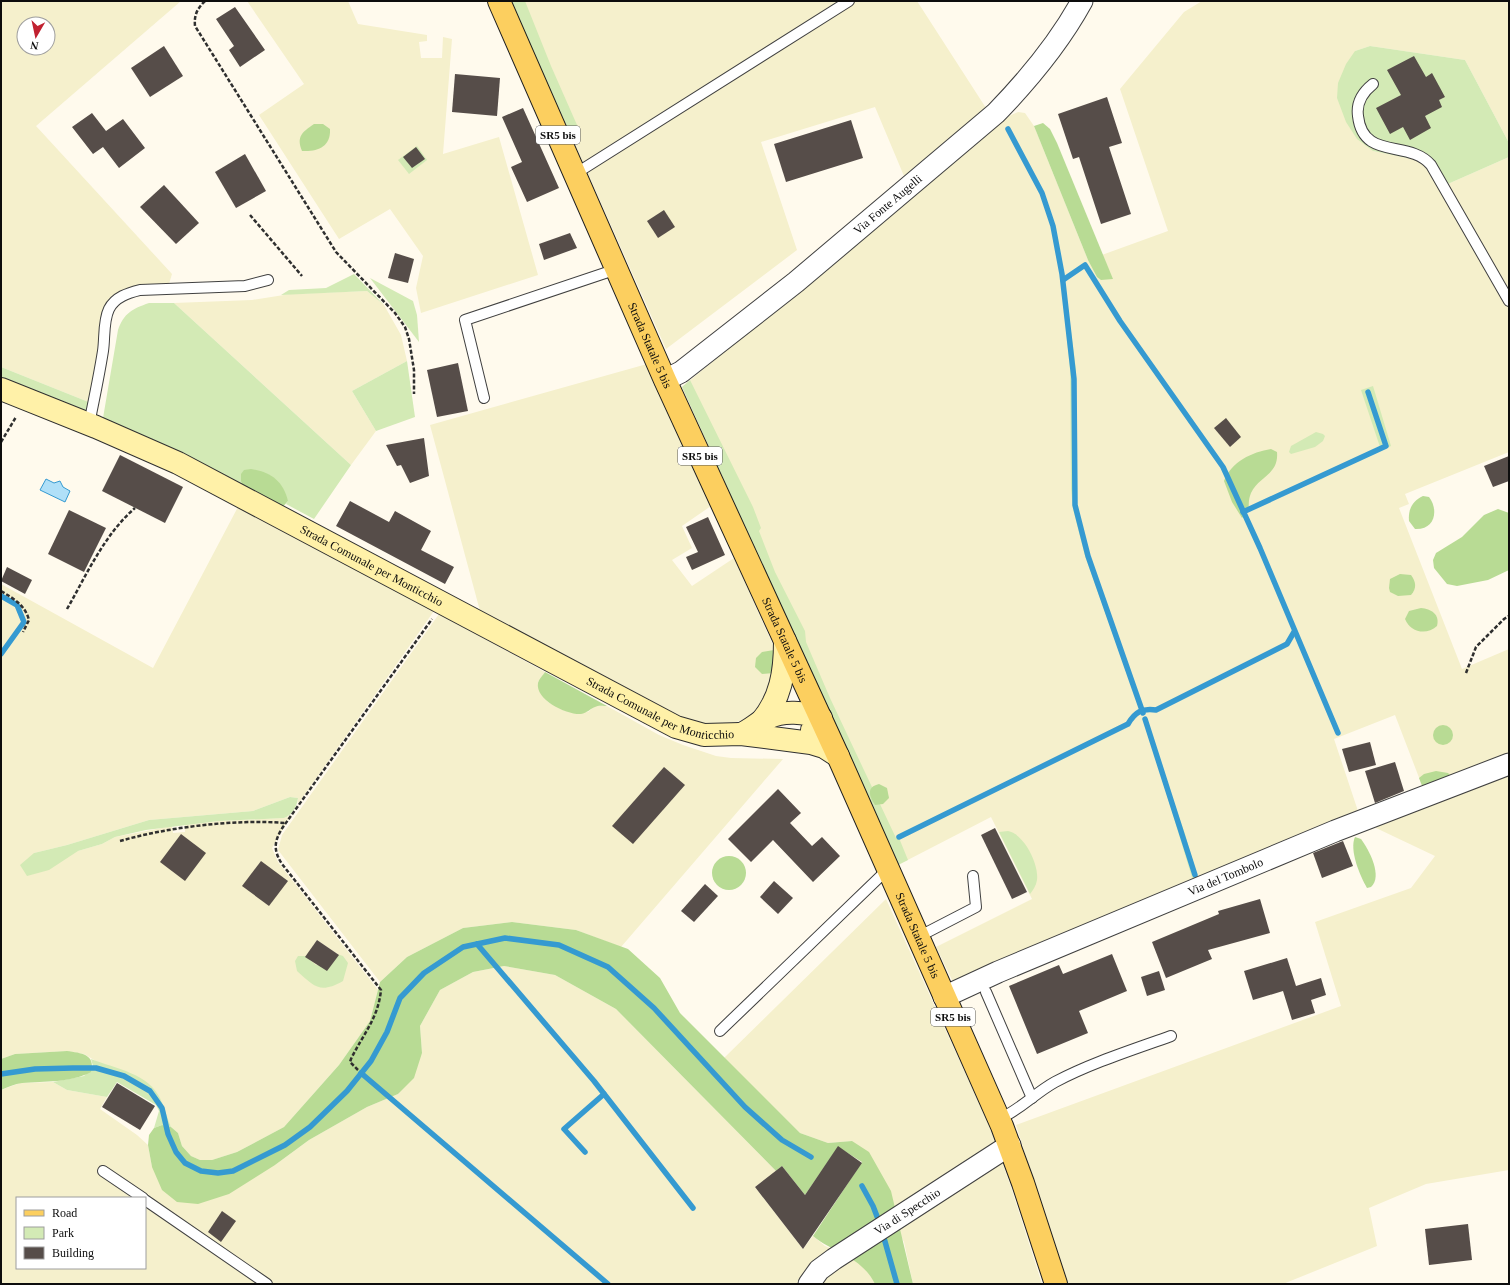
<svg xmlns="http://www.w3.org/2000/svg" width="1510" height="1285" font-family="'Times New Roman',serif">
  <style>
    .farmland { fill: #f5f0cc; fill-rule: evenodd }
    .green { fill: #d3eab5 }
    .forest { fill: #b8db94 }
    .water { fill: #b0e0f8; stroke: #359ad1 }
    .lines { fill: none; stroke-linecap: round; stroke-linejoin: round }
    .stream { stroke: #359ad1; stroke-width: 5.5 }
    .building { fill: #564d49 }
    .service-casing { stroke: #404040; stroke-width: 12 }
    .minor-casing { stroke: #404040; stroke-width: 23 }
    .secondary-casing { stroke: #2f2f2f; stroke-width: 24 }
    .primary-casing { stroke: #1e1e1e; stroke-width: 24 }
    .path { stroke: #2f2f2f; stroke-width: 2.5; stroke-dasharray: 4 2; stroke-linecap: butt }
    .service { stroke: #fff; stroke-width: 10 }
    .minor { stroke: #fff; stroke-width: 21 }
    .secondary { stroke: #fff1a8; stroke-width: 22 }
    .primary { stroke: #fccf5f; stroke-width: 22 }
    .labels { text-anchor: middle; stroke-width: 4; stroke-linejoin: round; paint-order: stroke }
    .shield { fill: #fff; stroke: #565656; stroke-width: 1 }
    .shield-label { font-size: 11px; font-weight: bold; fill: #0d0d0d }
    .street-label { font-size: 12px; fill: #0d0d0d; stroke: #fff }
  </style>
  <rect width="100%" height="100%" fill="#fffaed"/>
  <g class="farmland">
    <path d="M1,1H181L36,126L172,274L168,287L149,288L110,306L91,403L1,367ZM24,24H48V48H24Z"/>
    <polygon points="247,1 348,1 358,24 427,35 427,41 419,42 421,58 442,58 443,37 452,39 443,154 499,137 538,275 421,313 416,288 423,256 390,209 339,239 259,115 304,84"/>
    <polygon points="511,1 917,1 986,108 904,176 875,107 761,142 797,250 666,349"/>
    <polygon points="1202,1 1509,1 1509,143 1465,60 1370,46 1355,51 1373,151 1422,161 1441,187 1509,157 1509,452 1405,494 1409,504 1399,508 1462,669 1509,649 1509,1170 1426,1184 1369,1208 1377,1246 1283,1284 1066,1284 1016,1125 1341,1006 1315,922 1411,888 1435,856 1376,828 1374,823 1428,801 1395,715 1334,739 1359,814 955,986 936,947 1032,899 991,817 898,865 682,387 1009,116 1018,112 1025,113 1034,126 1088,260 1168,231 1120,89 1184,12"/>
    <polygon points="367,291 384,305 401,335 407,361 352,391 376,431 351,465 174,303 252,300 290,294"/>
    <polygon points="647,364 711,506 682,526 692,548 672,560 692,586 734,558 773,645 775,656 769,691 753,713 747,718 731,724 711,725 679,717 480,611 430,425"/>
    <path d="M239,505L434,611L298,804V798L290,797L253,811L149,820L67,845L34,853L78,851L102,844L115,837L172,826L173,833L185,832V825L219,821L283,818L290,816L272,848L278,862L378,990L370,1021L339,1065L284,1127L237,1152L212,1160H200L191,1156L182,1146L178,1133L171,1127L167,1118L161,1100L84,1054L67,1051L15,1054L1,1059V584L153,668ZM317,940L339,955L306,957Z"/>
    <polygon points="439,614 545,672 538,682 548,702 565,711 588,712 595,706 607,706 659,735 683,745 716,756 731,758 783,759 621,947 576,930 512,922 463,928 407,957 380,982 278,850 282,835"/>
    <polygon points="886,899 988,1123 1011,1187 1042,1284 913,1284 904,1242 852,1141 828,1143 800,1133 724,1058"/>
    <path d="M504,966L555,975L616,1009L776,1171L755,1187L803,1249L813,1236L825,1246L855,1259L870,1273L875,1284H274L256,1271L259,1284H1V1090L20,1083L53,1082L67,1090L107,1097L100,1109L137,1135L148,1145L152,1167L275,1165L309,1140L367,1107L398,1094L422,1053L420,1026L440,990L473,972ZM17,1198H145V1268H17Z"/>
  </g>
  <g class="green">
    <polygon points="511,1 525,1 551,66 577,125 569,131"/>
    <polygon points="1370,46 1465,60 1509,143 1509,157 1441,187 1422,161 1373,151 1357,139 1346,122 1337,98 1338,83 1346,64 1355,51"/>
    <polygon points="417,146 427,160 409,174 398,160"/>
    <polygon points="354,274 384,305 367,291 281,295 289,290 326,288"/>
    <path d="M1064,277L1076,370L1077,508L1086,545L1143,709L1155,710L1285,644L1289,638L1290,644L1156,712C1143,710 1137,713 1129,724L899,838L908,860L898,865L682,387L690,380L753,507L761,528L759,531L775,572L805,631L806,642L830,698L896,838L1127,723L1130,718L1140,710L1085,556L1073,509L1071,489L1070,369L1061,279Z"/>
    <polygon points="370,278 413,301 417,315 419,342"/>
    <path d="M149,303H174L351,465L314,519L286,504L288,501L244,488L103,418L118,330C124,313 132,309 149,303Z"/>
    <polygon points="407,361 415,417 376,431 352,391"/>
    <polygon points="1,367 91,403 88,412 1,378"/>
    <polygon points="1373,386 1391,446 1249,510 1249,508 1380,447 1361,390"/>
    <polygon points="1316,432 1323,434 1325,436 1323,441 1315,447 1291,454 1289,452 1291,446"/>
    <polygon points="1145,719 1185,834 1199,882 1194,884 1145,723"/>
    <path d="M290,797L298,798C297,807 292,815 284,818L219,821L146,830L115,837L102,844L78,851L49,870L27,876L20,865L34,853L67,845L149,820L253,811Z"/>
    <path d="M1008,831C1024,834 1039,864 1037,880C1036,886 1033,890 1030,894L999,832Z"/>
    <path d="M337,954L343,956L348,963L343,981C320,994 315,987 297,971L295,961L298,956H305L316,965L327,966Z"/>
    <path d="M91,1059C116,1069 149,1073 161,1100C165,1109 167,1118 171,1127L162,1125L154,1128L159,1111L156,1105L117,1082L107,1097L67,1090L53,1082L84,1076L93,1066Z"/>
  </g>
  <g class="forest">
    <polygon points="1043,123 1050,129 1057,143 1113,279 1101,280 1097,277 1088,260 1034,126"/>
    <path d="M314,124H323L330,129C331,147 317,152 302,151C296,137 302,132 314,124Z"/>
    <path d="M1271,449L1277,452C1279,475 1259,476 1251,493C1246,505 1253,507 1242,518L1232,502L1224,481C1231,462 1252,452 1271,449Z"/>
    <path d="M251,469C271,472 283,481 288,501L281,509L244,488L241,481V474L244,470Z"/>
    <path d="M1423,496L1429,497C1439,510 1435,530 1415,529L1409,521C1408,510 1412,501 1423,496Z"/>
    <polygon points="1498,509 1509,513 1509,570 1488,580 1457,586 1447,584 1434,568 1433,560 1436,553 1462,537 1484,515"/>
    <path d="M1400,574L1411,575C1416,582 1417,588 1411,595L1398,596L1390,592L1389,588L1390,579Z"/>
    <path d="M1421,608C1431,609 1440,614 1437,626C1426,636 1410,632 1405,619L1409,611Z"/>
    <polygon points="774,650 774,673 762,674 755,667 756,658 762,652"/>
    <path d="M545,672L607,706C604,706 598,705 595,707C590,709 587,713 581,714C567,715 535,700 538,683C539,679 543,675 545,672Z"/>
    <circle cx="1443" cy="735" r="10"/>
    <polygon points="1436,771 1448,773 1453,778 1428,801 1419,778 1424,774"/>
    <path d="M879,784L887,788L889,798L883,804L875,805C869,796 866,787 879,784Z"/>
    <path d="M1355,837L1361,839C1369,850 1383,876 1371,887L1367,888C1360,876 1349,850 1355,837Z"/>
    <circle cx="729" cy="873" r="17"/>
    <path d="M512,922L576,930L628,949L660,978L680,1013L800,1133L828,1143L852,1141L869,1152L891,1191L913,1284H875C861,1256 835,1254 813,1236L862,1162L838,1147L805,1195L782,1166L776,1171L616,1009L555,975L504,966L473,972L440,990L420,1026L422,1053L414,1078L398,1094L367,1107L309,1140L275,1165L229,1194L198,1204L177,1202L162,1190L152,1167L148,1145L149,1135L154,1128L162,1125L171,1127L178,1133L182,1146L191,1156L200,1160H212L237,1152L284,1127L339,1065L370,1021L380,982L407,957L463,928Z"/>
    <path d="M67,1051C81,1053 96,1054 91,1072C70,1083 45,1081 22,1083C15,1084 8,1087 1,1090V1059L15,1054Z"/>
  </g>
  <polygon class="water" points="46,479 54,483 60,481 63,487 70,491 65,502 40,490"/>
  <g class="lines">
    <g class="stream">
      <polyline points="1008,129 1042,193 1053,226 1062,274 1074,379 1075,505 1088,556 1143,713"/>
      <polyline points="1063,280 1085,265 1120,321 1223,467 1260,548 1338,733"/>
      <polyline points="1243,512 1386,446 1368,392"/>
      <polyline points="1,596 17,605 24,622 1,654"/>
      <polyline points="1145,719 1195,875"/>
      <path d="M899,837L1128,724C1135,712 1142,708 1156,710L1287,644L1294,632"/>
      <polyline points="477,944 594,1081 693,1208"/>
      <polyline points="361,1073 608,1284"/>
      <polyline points="1,1074 35,1069 73,1068 96,1068 124,1076 150,1091 162,1108 168,1134 176,1152 185,1163 201,1171 218,1173 233,1171 285,1145 310,1127 347,1091 371,1061 387,1032 400,998 424,973 463,947 505,938 559,945 608,967 654,1008 745,1107 782,1140 811,1157"/>
      <polyline points="585,1152 564,1129 604,1094"/>
      <polyline points="862,1186 873,1206 878,1219"/>
      <polyline points="884,1238 897,1284"/>
    </g>
  </g>
  <g class="building">
    <polygon points="235,7 265,50 240,67 229,50 234,46 216,19"/>
    <polygon points="164,46 183,76 150,97 131,68"/>
    <polygon points="1414,56 1426,77 1432,73 1445,97 1439,100 1442,107 1425,116 1431,128 1410,140 1403,127 1390,134 1376,108 1401,95 1387,70"/>
    <polygon points="455,74 500,78 497,116 452,112"/>
    <polygon points="1107,97 1122,143 1109,147 1131,214 1101,224 1079,157 1073,159 1058,114"/>
    <polygon points="523,108 559,188 527,202 511,167 522,162 502,117"/>
    <polygon points="92,113 106,131 123,119 145,148 119,168 103,147 93,154 72,127"/>
    <polygon points="851,120 863,158 786,182 774,144"/>
    <polygon points="416,147 425,159 412,168 403,157"/>
    <polygon points="245,154 266,191 236,208 215,172"/>
    <polygon points="164,185 199,223 176,244 140,207"/>
    <polygon points="664,210 675,227 658,238 647,221"/>
    <polygon points="570,233 577,248 544,260 539,244"/>
    <polygon points="395,253 414,259 408,283 388,278"/>
    <polygon points="458,363 468,411 437,417 427,370"/>
    <polygon points="1226,418 1241,437 1230,447 1214,428"/>
    <polygon points="424,438 429,476 410,483 401,465 397,466 386,445"/>
    <polygon points="120,455 183,487 165,523 102,491"/>
    <polygon points="1509,456 1509,481 1493,487 1484,466"/>
    <polygon points="350,501 389,522 395,511 431,531 421,550 454,567 445,584 336,526"/>
    <polygon points="69,510 106,528 84,572 48,554"/>
    <polygon points="708,517 725,555 692,570 686,557 698,552 686,527"/>
    <polygon points="7,567 32,580 25,594 1,581"/>
    <polygon points="1370,742 1376,765 1349,772 1342,749"/>
    <polygon points="1395,762 1404,791 1375,803 1365,771"/>
    <polygon points="664,767 685,785 633,844 612,826"/>
    <polygon points="778,789 801,813 790,823 812,846 822,837 840,856 813,882 773,840 751,862 728,839"/>
    <polygon points="995,828 1027,892 1012,899 981,835"/>
    <polygon points="181,834 206,853 185,881 160,862"/>
    <polygon points="1343,841 1353,866 1322,878 1313,853"/>
    <polygon points="261,861 288,881 269,906 242,886"/>
    <polygon points="774,881 793,898 778,914 760,897"/>
    <polygon points="705,884 718,896 694,922 681,911"/>
    <polygon points="1260,899 1270,933 1208,950 1212,959 1166,978 1152,942 1219,914 1218,911"/>
    <polygon points="317,940 339,955 327,971 305,957"/>
    <polygon points="1112,954 1127,991 1079,1011 1088,1033 1037,1054 1009,986 1059,965 1063,974"/>
    <polygon points="1287,958 1296,986 1321,978 1326,995 1311,1000 1315,1013 1292,1020 1283,991 1253,1000 1244,971"/>
    <polygon points="1159,971 1165,990 1147,996 1141,977"/>
    <polygon points="117,1083 155,1106 140,1130 102,1107"/>
    <polygon points="838,1146 862,1163 803,1249 755,1187 782,1166 805,1195"/>
    <polygon points="222,1211 236,1221 221,1242 208,1232"/>
    <polygon points="1468,1224 1472,1260 1429,1265 1425,1229"/>
  </g>
  <g class="lines">
    <g class="service-casing">
      <g id="service">
        <path d="M1373,84C1363,92 1356,102 1358,116C1363,161 1409,139 1431,165L1509,301"/>
        <polyline points="575,174 849,1"/>
        <polyline points="484,398 465,320 617,269"/>
        <path d="M89,424C94,400 99,376 103,351C105,338 103,321 109,309C115,297 128,293 140,290L245,286L268,280"/>
        <polyline points="918,937 976,907 973,876"/>
        <polyline points="986,992 1032,1098"/>
        <polyline points="720,1031 888,869"/>
        <path d="M999,1119C1020,1110 1035,1093 1055,1082C1091,1063 1132,1050 1171,1036"/>
        <polyline points="103,1171 143,1198"/>
        <polyline points="145,1200 267,1284"/>
      </g>
    </g>
    <g class="minor-casing">
      <g id="minor">
        <path id="s1" d="M665,380L681,372L796,282L996,113C1029,79 1059,43 1082,1"/>
        <path id="s2" d="M944,997L998,972L1335,831L1509,764"/>
        <path id="s3" d="M809,1284L819,1270L834,1259L1010,1145"/>
      </g>
    </g>
    <g class="secondary-casing">
      <g id="secondary">
        <path id="s4" d="M1,389L96,427L178,463L676,727L704,735L741,734L811,743L824,747L838,756"/>
        <path d="M760,723C781,699 785,672 785,641"/>
        <path d="M741,734C751,730 758,722 768,718C782,710 806,712 821,718L812,730"/>
      </g>
    </g>
    <g class="primary-casing">
      <g id="primary">
        <path id="s5" d="M499,1L665,380L838,756L1002,1126L1023,1183L1056,1284"/>
      </g>
    </g>
    <g class="path">
      <path d="M205,1C197,9 194,15 195,26L336,252L395,313L405,327L409,339L414,370V394"/>
      <polyline points="250,215 302,276"/>
      <polyline points="1,442 16,417"/>
      <path d="M1,591C14,599 25,605 29,620L23,632"/>
      <path d="M67,609C87,574 104,535 135,508"/>
      <polyline points="1466,673 1476,647 1504,619 1509,616"/>
      <path d="M120,841C169,827 234,819 285,823"/>
      <path d="M358,1070L350,1062L351,1059C363,1034 378,1019 381,990L282,864C273,850 274,841 283,827L432,619"/>
    </g>
    <use href="#service" class="service"/>
    <use href="#minor" class="minor"/>
    <use href="#secondary" class="secondary"/>
    <use href="#primary" class="primary"/>
  </g>
  <g class="labels">
    <g class="shield">
      <rect x="536" y="126" width="44" height="18" rx="3"/>
      <rect x="678" y="447" width="44" height="18" rx="3"/>
      <rect x="931" y="1008" width="44" height="18" rx="3"/>
    </g>
    <g class="shield-label">
      <text x="558" y="139">SR5 bis</text>
      <text x="700" y="460">SR5 bis</text>
      <text x="953" y="1021">SR5 bis</text>
    </g>
    <g class="street-label">
      <text dy="4" stroke="none"><textPath href="#s1" startOffset="284">Via Fonte Augelli</textPath></text>
      <text dy="4" stroke="none"><textPath href="#s5" startOffset="376">Strada Statale 5 bis</textPath></text>
      <text dy="4" stroke="none"><textPath href="#s4" startOffset="411">Strada Comunale per Monticchio</textPath></text>
      <text dy="4" stroke="none"><textPath href="#s5" startOffset="700">Strada Statale 5 bis</textPath></text>
      <text dy="4" stroke="none"><textPath href="#s4" startOffset="735">Strada Comunale per Monticchio</textPath></text>
      <text dy="4" stroke="none"><textPath href="#s2" startOffset="306">Via del Tombolo</textPath></text>
      <text dy="4" stroke="none"><textPath href="#s5" startOffset="1024">Strada Statale 5 bis</textPath></text>
      <text dy="4" stroke="none"><textPath href="#s3" startOffset="123">Via di Specchio</textPath></text>
    </g>
  </g>
  <rect width="1510" height="1285" fill="none" stroke="#0d0d0d" stroke-width="4"/>
  <rect x="16" y="1197" width="130" height="72" fill="#ffffff" stroke="#9e9e9e"/>
  <rect x="24" y="1210" width="20" height="6" fill="#fccf5f" stroke="#9e9e9e"/>
  <text x="52" y="1217" font-size="12" fill="#0d0d0d">Road</text>
  <rect x="24" y="1227" width="20" height="12" fill="#d3eab5" stroke="#9e9e9e"/>
  <text x="52" y="1237" font-size="12" fill="#0d0d0d">Park</text>
  <rect x="24" y="1247" width="20" height="12" fill="#564d49" stroke="#9e9e9e"/>
  <text x="52" y="1257" font-size="12" fill="#0d0d0d">Building</text>
  <g transform="translate(36 36) rotate(189)"><circle r="19" fill="#ffffff" stroke="#9e9e9e"/>
  <path d="M0-3L7 15L0 10L-7 15Z" fill="#c12130"/>
  <text y="-6" font-size="11" font-weight="bold" text-anchor="middle" fill="#0d0d0d">N</text>
  </g>
</svg>
